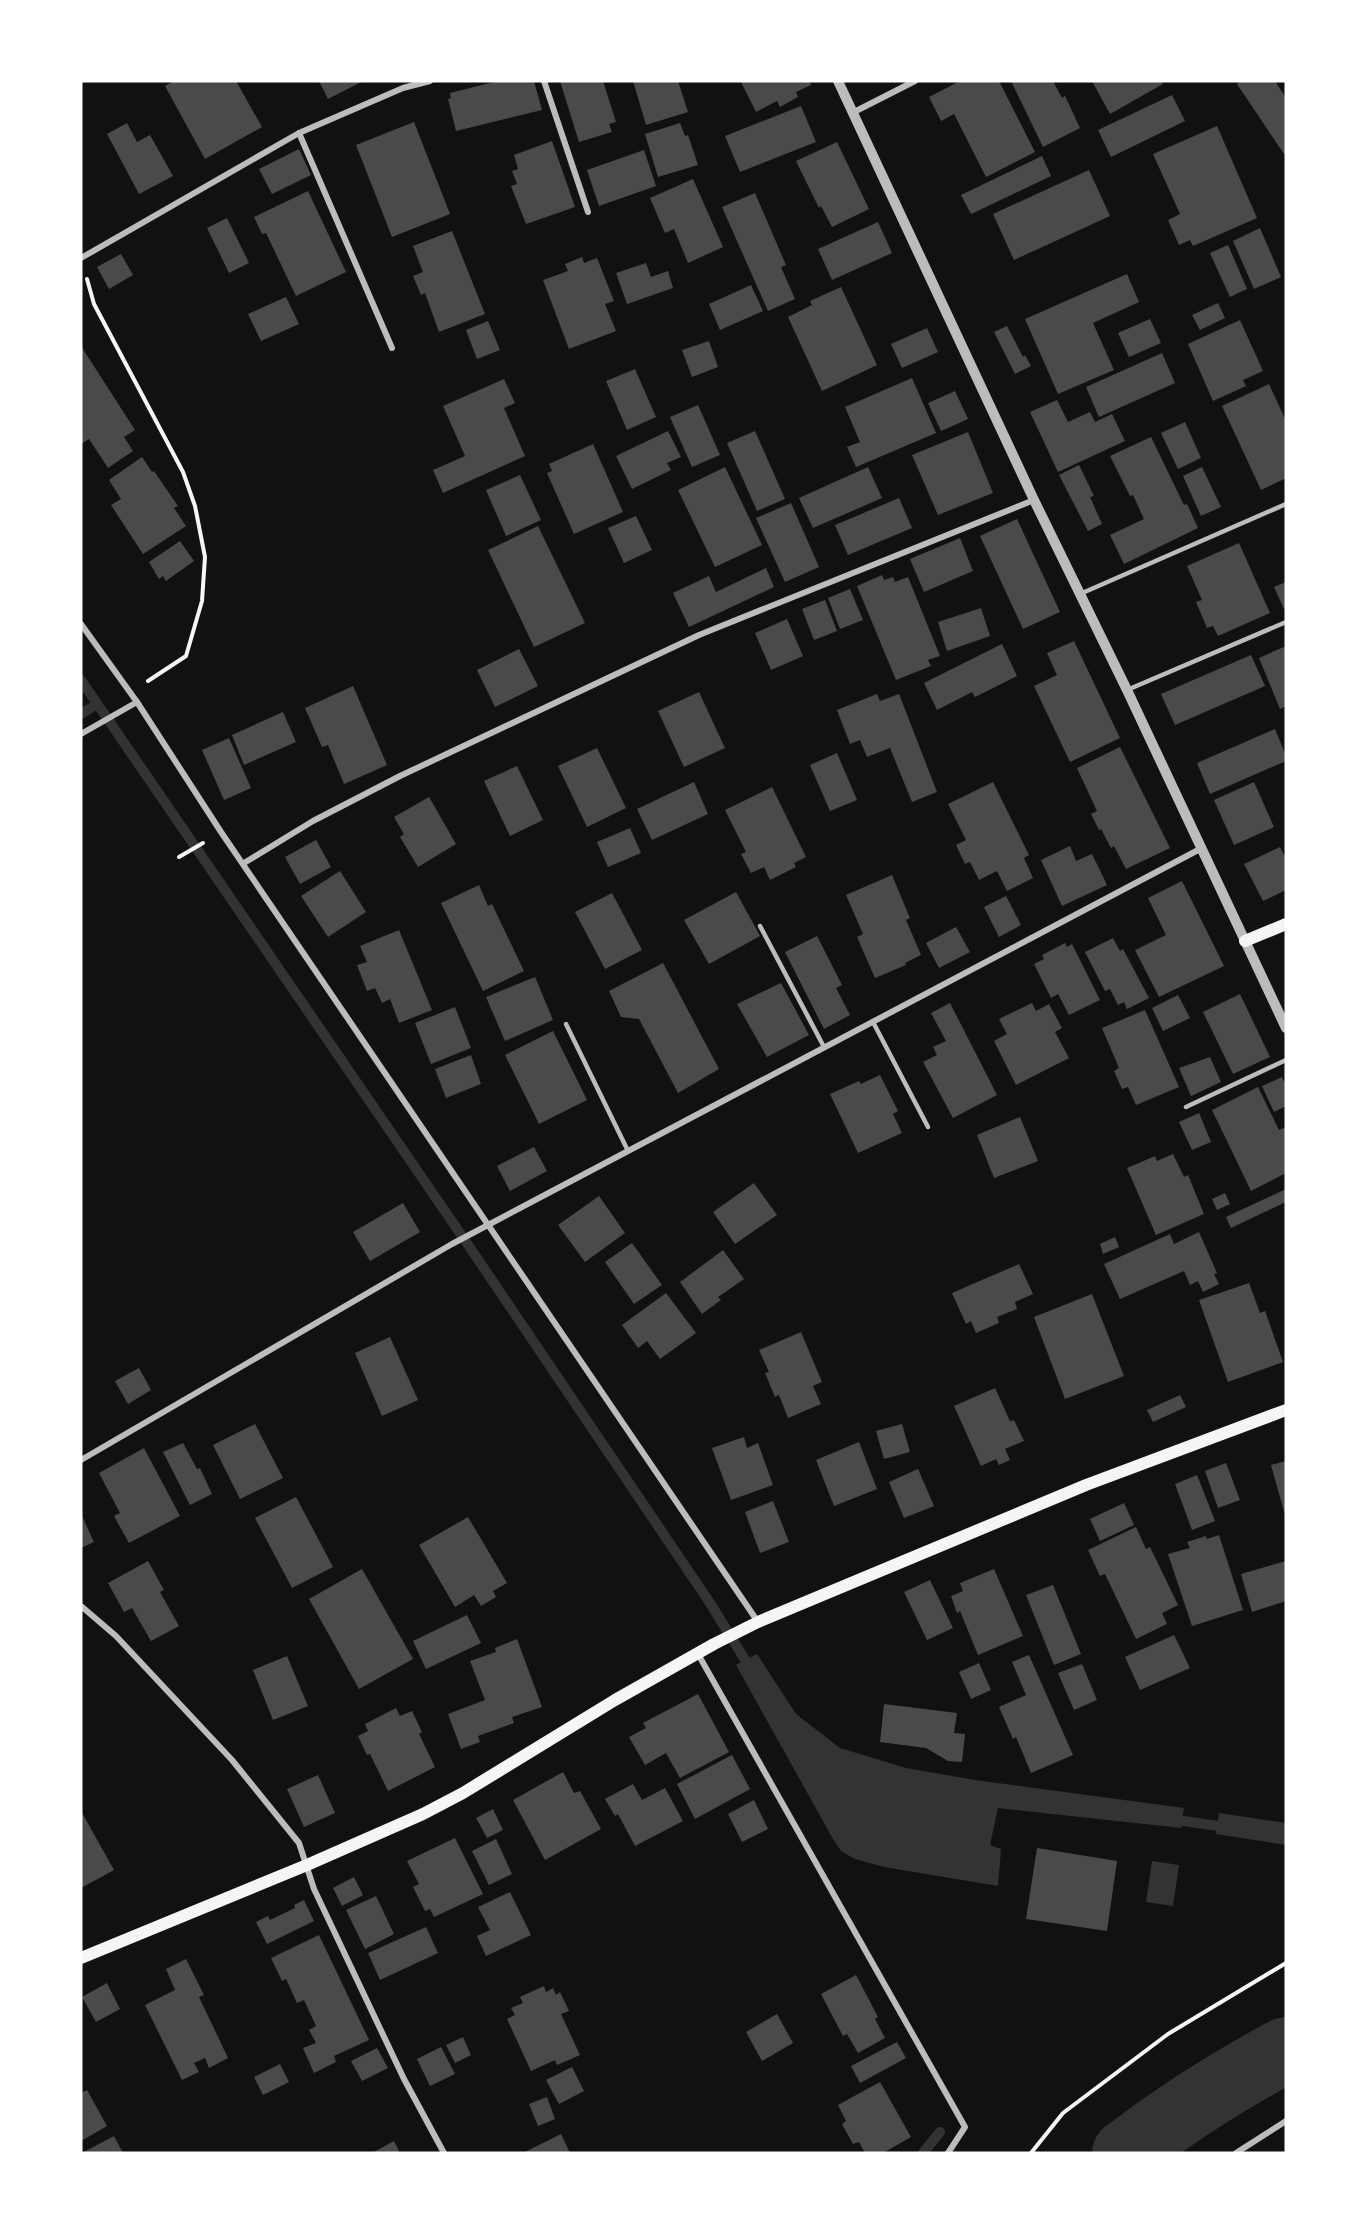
<svg xmlns="http://www.w3.org/2000/svg" width="1367" height="2234" font-family="'Playfair Display',serif">
  <style>
    .water { fill: #333 }
    .lines { fill: none; stroke-linecap: round; stroke-linejoin: round }
    .stream { stroke: #333; stroke-width: 10 }
    .river { stroke: #333; stroke-width: 66 }
    .building { fill: #4a4a4a }
    .path { stroke: #f5f5f5; stroke-width: 4 }
    .service { stroke: #bcbcbc; stroke-width: 4.5 }
    .minor { stroke: #bcbcbc; stroke-width: 6 }
    .tertiary { stroke: #bcbcbc; stroke-width: 10 }
    .secondary { stroke: #f5f5f5; stroke-width: 12 }
  </style>
  <rect width="100%" height="100%" fill="#111"/>
  <g class="water">
    <polygon points="757,1654 796,1714 840,1748 906,1768 975,1780 1184,1808 1181,1828 998,1808 990,1845 1001,1849 998,1886 884,1867 855,1859 841,1851 833,1839 736,1665"/>
    <polygon points="1219,1813 1286,1823 1286,1845 1216,1834"/>
    <polygon points="1152,1861 1179,1865 1173,1906 1146,1902"/>
  </g>
  <g class="lines">
    <g class="stream">
      <polyline points="81,680 475,1255 710,1603 752,1671"/>
      <polyline points="81,714 97,704"/>
      <polyline points="1170,1819 1232,1828"/>
      <polyline points="923,2153 940,2132"/>
    </g>
    <path class="river" d="M1125,2153C1176,2114 1229,2080 1286,2050"/>
  </g>
  <g class="building">
    <polygon points="174,81 236,81 262,127 205,159 165,86"/>
    <polygon points="319,81 363,81 328,99"/>
    <polygon points="498,81 534,81 542,110 456,131 448,99 451,98 450,93"/>
    <polygon points="560,81 603,81 616,122 609,124 612,132 579,142"/>
    <polygon points="633,81 678,81 688,112 646,125"/>
    <polygon points="744,81 810,81 811,85 796,92 798,97 780,107 777,101 756,112 741,82"/>
    <polygon points="960,81 999,81 1035,152 986,177 954,114 941,121 929,97"/>
    <polygon points="1011,81 1053,81 1062,98 1065,96 1080,128 1043,147"/>
    <polygon points="1092,81 1161,81 1163,84 1110,114"/>
    <polygon points="1241,81 1275,81 1286,98 1286,153 1284,154 1237,84"/>
    <polygon points="1172,95 1185,121 1111,157 1098,130"/>
    <polygon points="801,106 816,142 740,172 725,136"/>
    <polygon points="414,122 450,214 392,237 356,145"/>
    <polygon points="127,123 137,142 150,135 173,176 139,194 107,134"/>
    <polygon points="680,123 685,136 688,135 698,165 658,177 645,134"/>
    <polygon points="1217,126 1257,218 1193,246 1190,240 1179,245 1168,220 1180,214 1153,154"/>
    <polygon points="552,141 575,207 526,224 511,186 517,184 512,171 518,169 514,155"/>
    <polygon points="837,142 869,209 832,227 821,206 819,208 796,161"/>
    <polygon points="299,149 311,175 272,194 259,169"/>
    <polygon points="644,150 656,186 599,206 587,170"/>
    <polygon points="1042,156 1051,176 971,214 961,195"/>
    <polygon points="1089,170 1110,216 1014,260 993,214"/>
    <polygon points="693,179 723,247 688,263 674,229 665,233 650,198"/>
    <polygon points="308,191 346,272 296,296 266,233 262,234 254,217"/>
    <polygon points="755,193 786,265 781,267 795,299 768,311 722,207"/>
    <polygon points="227,218 249,263 229,273 207,228"/>
    <polygon points="878,222 892,253 832,280 818,249"/>
    <polygon points="1260,228 1281,277 1254,289 1233,241"/>
    <polygon points="452,231 485,314 439,332 425,293 421,295 413,276 423,272 413,246"/>
    <polygon points="1228,245 1247,289 1230,297 1210,253"/>
    <polygon points="121,254 133,275 109,289 97,267"/>
    <polygon points="582,257 584,263 597,258 614,301 605,304 616,331 569,349 543,280 568,271 565,264"/>
    <polygon points="646,263 651,277 668,271 673,288 627,304 616,273"/>
    <polygon points="1127,274 1139,302 1093,323 1114,370 1058,394 1025,319"/>
    <polygon points="751,285 763,311 720,330 709,304"/>
    <polygon points="841,287 877,365 822,391 788,317 812,305 810,301"/>
    <polygon points="286,297 299,324 261,341 248,314"/>
    <polygon points="1218,303 1225,318 1200,330 1192,315"/>
    <polygon points="1150,319 1161,343 1129,357 1118,333"/>
    <polygon points="1240,320 1263,371 1243,380 1246,386 1213,401 1188,344"/>
    <polygon points="488,321 500,350 477,359 466,330"/>
    <polygon points="1007,326 1023,357 1025,355 1031,366 1015,374 994,332"/>
    <polygon points="927,328 938,352 902,368 891,344"/>
    <polygon points="709,341 718,367 692,377 682,350"/>
    <polygon points="81,346 135,430 124,437 133,451 108,468 89,439 81,444"/>
    <polygon points="1162,353 1175,383 1099,417 1086,387"/>
    <polygon points="635,369 656,417 627,430 606,381"/>
    <polygon points="912,378 936,433 856,467 847,447 860,442 845,407"/>
    <polygon points="504,379 515,403 504,408 525,456 443,493 433,470 465,456 443,406"/>
    <polygon points="1269,384 1286,421 1286,478 1261,490 1222,406"/>
    <polygon points="955,391 968,419 941,431 928,403"/>
    <polygon points="1057,400 1068,422 1090,412 1095,422 1112,414 1125,441 1058,472 1030,412"/>
    <polygon points="698,405 720,455 692,467 670,417"/>
    <polygon points="1185,422 1201,458 1178,469 1161,433"/>
    <polygon points="668,431 681,457 667,463 671,470 632,489 616,456"/>
    <polygon points="755,431 785,499 757,511 727,443"/>
    <polygon points="968,432 993,493 938,515 912,455"/>
    <polygon points="1151,437 1184,505 1187,504 1198,528 1124,564 1110,535 1144,519 1133,495 1130,496 1110,456"/>
    <polygon points="593,444 623,512 574,534 547,473 552,471 549,464"/>
    <polygon points="142,457 152,472 154,471 178,506 174,508 186,526 143,554 111,505 121,499 109,480"/>
    <polygon points="1079,465 1094,496 1090,497 1102,524 1088,531 1059,475"/>
    <polygon points="725,467 762,545 715,567 678,490"/>
    <polygon points="868,467 882,498 813,528 799,498"/>
    <polygon points="1202,467 1221,507 1201,516 1183,476"/>
    <polygon points="520,475 541,520 506,536 486,490"/>
    <polygon points="899,498 912,528 848,555 835,525"/>
    <polygon points="791,503 819,567 785,582 756,518"/>
    <polygon points="636,516 652,550 624,563 608,528"/>
    <polygon points="1017,519 1060,612 1023,629 980,536"/>
    <polygon points="538,526 585,623 534,647 488,550"/>
    <polygon points="960,538 973,571 924,592 910,559"/>
    <polygon points="180,541 194,561 166,581 163,576 159,579 149,562"/>
    <polygon points="1239,543 1270,613 1218,636 1213,626 1207,628 1196,602 1202,600 1187,566"/>
    <polygon points="766,568 774,587 689,627 673,593 709,576 716,592"/>
    <polygon points="882,575 884,580 893,577 895,582 908,577 940,656 928,660 931,666 896,680 857,586"/>
    <polygon points="1286,582 1286,608 1284,609 1274,587"/>
    <polygon points="850,589 863,620 840,629 828,598"/>
    <polygon points="825,600 837,631 814,640 802,609"/>
    <polygon points="981,608 990,636 947,651 938,622"/>
    <polygon points="787,619 803,656 771,670 755,633"/>
    <polygon points="1074,641 1120,738 1070,762 1034,686 1057,675 1047,653"/>
    <polygon points="1002,644 1017,676 975,697 972,692 937,710 924,683"/>
    <polygon points="1286,646 1286,706 1280,709 1259,658"/>
    <polygon points="519,649 538,686 495,707 477,670"/>
    <polygon points="1251,655 1265,686 1175,725 1161,694"/>
    <polygon points="353,686 387,765 344,784 328,745 322,747 305,708"/>
    <polygon points="699,692 725,748 684,767 658,711"/>
    <polygon points="877,694 880,701 899,694 937,792 912,802 890,748 867,757 860,740 850,744 837,710"/>
    <polygon points="283,712 296,742 244,765 232,735"/>
    <polygon points="1275,729 1286,756 1286,761 1210,794 1197,763"/>
    <polygon points="229,738 251,788 224,800 202,750"/>
    <polygon points="1120,747 1170,848 1126,869 1114,846 1111,848 1101,829 1099,830 1091,814 1097,811 1077,768"/>
    <polygon points="597,748 626,808 587,827 558,766"/>
    <polygon points="837,753 857,800 830,811 810,765"/>
    <polygon points="517,766 543,820 510,836 484,781"/>
    <polygon points="694,782 708,814 652,840 637,809"/>
    <polygon points="993,782 1029,855 1024,858 1033,878 1007,891 997,871 979,880 970,862 965,864 956,845 966,840 948,804"/>
    <polygon points="1254,782 1274,827 1234,845 1214,800"/>
    <polygon points="772,787 806,857 794,863 796,867 770,880 764,867 751,873 741,854 746,852 725,810"/>
    <polygon points="429,797 456,844 418,867 400,837 404,834 394,817"/>
    <polygon points="630,828 641,853 608,867 597,842"/>
    <polygon points="316,840 331,867 300,884 285,857"/>
    <polygon points="1070,846 1076,861 1092,854 1107,885 1062,906 1041,860"/>
    <polygon points="1280,847 1286,859 1286,890 1263,901 1244,864"/>
    <polygon points="340,871 366,912 328,937 301,896"/>
    <polygon points="892,875 910,918 906,920 921,955 905,963 906,965 875,978 857,937 863,934 846,895"/>
    <polygon points="1182,881 1224,966 1159,997 1135,950 1166,935 1148,898"/>
    <polygon points="479,885 488,906 492,904 524,971 483,991 441,903"/>
    <polygon points="736,892 760,936 709,964 684,920"/>
    <polygon points="612,893 642,950 605,969 575,912"/>
    <polygon points="1006,896 1021,925 999,937 984,907"/>
    <polygon points="956,927 970,952 939,968 926,943"/>
    <polygon points="399,930 432,1010 399,1023 390,999 382,1003 375,988 367,991 357,965 367,962 360,946"/>
    <polygon points="817,936 842,985 836,988 850,1015 824,1029 785,952"/>
    <polygon points="1113,938 1120,951 1123,949 1149,998 1127,1009 1124,1002 1118,1005 1110,989 1105,991 1085,952"/>
    <polygon points="1065,943 1067,947 1072,944 1100,1000 1069,1015 1058,994 1051,998 1034,964 1044,959 1042,955"/>
    <polygon points="663,963 719,1069 678,1093 639,1019 621,1017 609,991"/>
    <polygon points="535,977 553,1020 505,1041 486,997"/>
    <polygon points="781,983 809,1035 767,1057 737,1004"/>
    <polygon points="1240,994 1270,1057 1233,1074 1203,1012"/>
    <polygon points="1178,995 1190,1018 1163,1031 1152,1008"/>
    <polygon points="950,1003 997,1095 953,1118 923,1062 937,1055 933,1047 946,1041 931,1013"/>
    <polygon points="1032,1003 1036,1011 1049,1004 1062,1028 1055,1032 1069,1058 1016,1085 994,1041 1007,1034 999,1019"/>
    <polygon points="455,1007 471,1048 431,1064 415,1023"/>
    <polygon points="1145,1010 1179,1087 1136,1105 1128,1087 1122,1089 1114,1071 1119,1068 1102,1028"/>
    <polygon points="553,1031 587,1100 539,1124 505,1055"/>
    <polygon points="471,1055 481,1084 446,1098 435,1069"/>
    <polygon points="1210,1057 1221,1082 1191,1096 1179,1068"/>
    <polygon points="880,1075 898,1111 893,1114 902,1133 858,1153 830,1094 859,1081 861,1084"/>
    <polygon points="1282,1077 1286,1085 1286,1106 1274,1112 1262,1086"/>
    <polygon points="1258,1087 1279,1130 1286,1127 1286,1173 1251,1191 1212,1110"/>
    <polygon points="1199,1113 1211,1142 1192,1150 1179,1122"/>
    <polygon points="1020,1117 1038,1161 994,1178 977,1135"/>
    <polygon points="534,1147 547,1171 510,1191 497,1166"/>
    <polygon points="1173,1154 1184,1177 1188,1175 1204,1214 1156,1235 1127,1168 1155,1156 1157,1161"/>
    <polygon points="754,1183 777,1215 735,1244 713,1212"/>
    <polygon points="1286,1189 1286,1202 1231,1228 1226,1217"/>
    <polygon points="1225,1193 1230,1204 1217,1210 1212,1199"/>
    <polygon points="599,1196 625,1233 585,1262 558,1225"/>
    <polygon points="403,1203 420,1232 370,1261 353,1232"/>
    <polygon points="1199,1232 1217,1273 1214,1274 1219,1284 1203,1292 1198,1281 1190,1285 1184,1271 1120,1299 1104,1264 1170,1234 1174,1244"/>
    <polygon points="1115,1237 1119,1247 1103,1254 1100,1244"/>
    <polygon points="632,1243 662,1285 634,1304 605,1262"/>
    <polygon points="723,1250 744,1279 718,1297 721,1300 702,1314 680,1282"/>
    <polygon points="1019,1264 1033,1294 1015,1302 1017,1309 997,1317 999,1323 976,1333 971,1321 966,1324 952,1293"/>
    <polygon points="1249,1283 1260,1313 1265,1311 1283,1362 1228,1382 1199,1300"/>
    <polygon points="666,1293 696,1333 660,1359 647,1341 638,1348 622,1325"/>
    <polygon points="1092,1294 1124,1376 1065,1399 1034,1317"/>
    <polygon points="801,1332 822,1382 813,1386 821,1404 788,1418 779,1395 775,1397 765,1373 769,1372 759,1350"/>
    <polygon points="390,1337 418,1400 382,1416 355,1353"/>
    <polygon points="139,1368 151,1390 128,1404 115,1381"/>
    <polygon points="995,1388 1010,1421 1014,1420 1024,1441 1005,1449 1010,1460 999,1465 996,1459 981,1466 954,1406"/>
    <polygon points="1180,1395 1186,1407 1153,1422 1147,1410"/>
    <polygon points="255,1424 283,1478 240,1499 213,1445"/>
    <polygon points="902,1424 910,1452 884,1459 876,1431"/>
    <polygon points="744,1437 747,1448 758,1443 773,1485 731,1500 712,1448"/>
    <polygon points="859,1442 877,1489 834,1506 816,1460"/>
    <polygon points="183,1443 197,1469 200,1468 212,1494 190,1505 163,1452"/>
    <polygon points="144,1448 180,1516 129,1543 114,1516 120,1513 99,1473"/>
    <polygon points="1286,1461 1286,1515 1285,1515 1271,1465"/>
    <polygon points="1226,1463 1240,1500 1218,1508 1205,1471"/>
    <polygon points="918,1469 934,1506 904,1518 889,1482"/>
    <polygon points="1197,1475 1215,1521 1192,1530 1175,1484"/>
    <polygon points="296,1497 333,1567 292,1588 255,1518"/>
    <polygon points="773,1501 789,1542 760,1553 745,1512"/>
    <polygon points="1124,1503 1134,1525 1100,1541 1090,1519"/>
    <polygon points="81,1514 94,1542 81,1548"/>
    <polygon points="468,1517 507,1583 493,1591 496,1597 481,1606 474,1595 455,1607 419,1545"/>
    <polygon points="1136,1527 1146,1549 1150,1547 1178,1605 1162,1613 1167,1624 1136,1639 1105,1574 1100,1576 1088,1550"/>
    <polygon points="1219,1535 1243,1610 1192,1626 1168,1554 1190,1548 1187,1542 1206,1536 1207,1539"/>
    <polygon points="148,1561 164,1590 160,1592 179,1626 151,1641 132,1608 124,1612 108,1583"/>
    <polygon points="1286,1561 1286,1601 1252,1612 1241,1574"/>
    <polygon points="362,1569 413,1659 359,1689 309,1599"/>
    <polygon points="994,1569 1023,1636 978,1655 960,1611 957,1613 951,1596 963,1591 960,1583"/>
    <polygon points="930,1580 953,1628 927,1640 904,1592"/>
    <polygon points="1053,1585 1081,1654 1054,1665 1026,1595"/>
    <polygon points="467,1615 481,1643 426,1669 413,1641"/>
    <polygon points="1174,1635 1190,1668 1140,1690 1125,1657"/>
    <polygon points="517,1639 542,1707 512,1717 514,1723 478,1736 480,1742 461,1749 448,1714 485,1700 470,1661 496,1652 495,1648"/>
    <polygon points="1029,1655 1073,1755 1031,1773 1016,1737 1013,1739 999,1707 1026,1695 1012,1662"/>
    <polygon points="287,1656 308,1706 273,1720 253,1670"/>
    <polygon points="979,1663 991,1690 971,1699 959,1672"/>
    <polygon points="1082,1664 1097,1700 1074,1710 1058,1673"/>
    <polygon points="698,1694 729,1752 680,1778 666,1753 645,1765 629,1737 646,1728 643,1723"/>
    <polygon points="884,1704 957,1713 954,1733 965,1734 962,1762 948,1761 926,1748 880,1742"/>
    <polygon points="396,1708 400,1716 412,1711 422,1732 419,1734 435,1767 388,1791 370,1754 367,1755 358,1736 368,1731 365,1724"/>
    <polygon points="732,1755 750,1789 695,1819 677,1784"/>
    <polygon points="563,1772 574,1793 580,1791 601,1829 545,1860 513,1800"/>
    <polygon points="318,1775 335,1813 304,1827 287,1789"/>
    <polygon points="633,1784 642,1800 665,1788 683,1821 635,1846 618,1814 615,1816 605,1799"/>
    <polygon points="754,1800 768,1829 742,1842 728,1814"/>
    <polygon points="493,1809 503,1830 487,1838 476,1818"/>
    <polygon points="81,1811 114,1870 81,1888"/>
    <polygon points="455,1838 483,1894 434,1917 430,1909 425,1911 413,1887 419,1884 407,1861"/>
    <polygon points="496,1839 512,1874 489,1885 472,1851"/>
    <polygon points="1037,1848 1117,1861 1107,1931 1026,1919"/>
    <polygon points="354,1877 363,1895 342,1906 333,1888"/>
    <polygon points="510,1892 531,1935 486,1956 477,1936 490,1930 478,1907"/>
    <polygon points="376,1896 394,1934 365,1949 346,1910"/>
    <polygon points="304,1900 314,1921 267,1944 256,1922 268,1916 270,1920 295,1908 294,1905"/>
    <polygon points="426,1927 438,1953 380,1980 368,1953"/>
    <polygon points="319,1935 369,2040 334,2056 336,2062 314,2073 303,2048 316,2043 309,2030 316,2026 304,2000 297,2003 286,1979 282,1981 271,1958"/>
    <polygon points="186,1959 204,1995 199,1997 228,2058 209,2068 205,2058 194,2063 199,2072 182,2080 145,2005 175,1990 166,1969"/>
    <polygon points="856,1975 878,2017 875,2019 885,2038 858,2053 847,2034 843,2036 821,1994"/>
    <polygon points="107,1983 120,2009 96,2022 82,1997"/>
    <polygon points="544,1986 546,1992 553,1988 556,1995 560,1992 569,2011 561,2014 580,2055 557,2065 555,2060 531,2071 507,2019 515,2015 511,2008 523,2003 520,1997"/>
    <polygon points="777,2014 793,2043 762,2061 746,2032"/>
    <polygon points="463,2037 471,2055 455,2063 446,2045"/>
    <polygon points="897,2042 906,2058 860,2083 851,2066"/>
    <polygon points="441,2047 455,2074 430,2086 417,2059"/>
    <polygon points="377,2048 388,2068 362,2081 351,2061"/>
    <polygon points="280,2064 289,2082 263,2095 254,2077"/>
    <polygon points="572,2067 584,2091 559,2104 546,2080"/>
    <polygon points="880,2082 911,2137 883,2153 865,2153 859,2142 853,2144 842,2124 846,2121 838,2105"/>
    <polygon points="87,2090 107,2126 81,2141 81,2093"/>
    <polygon points="547,2097 555,2119 538,2126 529,2104"/>
    <polygon points="561,2134 570,2153 523,2153"/>
    <polygon points="114,2136 123,2153 82,2153"/>
    <polygon points="394,2141 400,2153 372,2153"/>
  </g>
  <g class="lines">
    <g class="path">
      <polyline points="87,279 94,304 183,472 195,506 205,557 202,601 186,656 148,681"/>
      <polyline points="179,857 203,843"/>
      <polyline points="1031,2153 1063,2113 1168,2034 1286,1963"/>
    </g>
    <g class="service">
      <polyline points="1080,594 1286,504"/>
      <polyline points="1127,690 1286,622"/>
      <polyline points="760,926 824,1047"/>
      <polyline points="873,1022 928,1127"/>
      <polyline points="566,1024 628,1151"/>
      <polyline points="1186,1107 1286,1060"/>
    </g>
    <g class="minor">
      <polyline points="544,81 588,212"/>
      <polyline points="854,112 915,81"/>
      <polyline points="299,133 392,348"/>
      <polyline points="81,258 299,133 403,88 430,81"/>
      <polyline points="81,624 137,702 221,832 758,1622"/>
      <polyline points="81,734 137,702"/>
      <polyline points="244,863 313,821 400,776 699,635 1034,500"/>
      <polyline points="81,1460 452,1244 1202,848"/>
      <polyline points="81,1606 116,1636 232,1760 299,1843 314,1889 404,2079 444,2153"/>
      <polyline points="698,1654 965,2127 948,2153"/>
      <polyline points="1236,2153 1286,2121"/>
    </g>
    <polyline class="tertiary" points="838,81 1034,500 1127,690 1286,1028"/>
    <g class="secondary">
      <polyline points="1245,941 1286,924"/>
      <polyline points="81,1958 307,1865 423,1814 463,1793 615,1700 714,1644 758,1622 1086,1485 1286,1410"/>
    </g>
  </g>
  <rect width="1367" height="2234" fill="none" stroke="#ffffff" stroke-width="165"/>
</svg>
